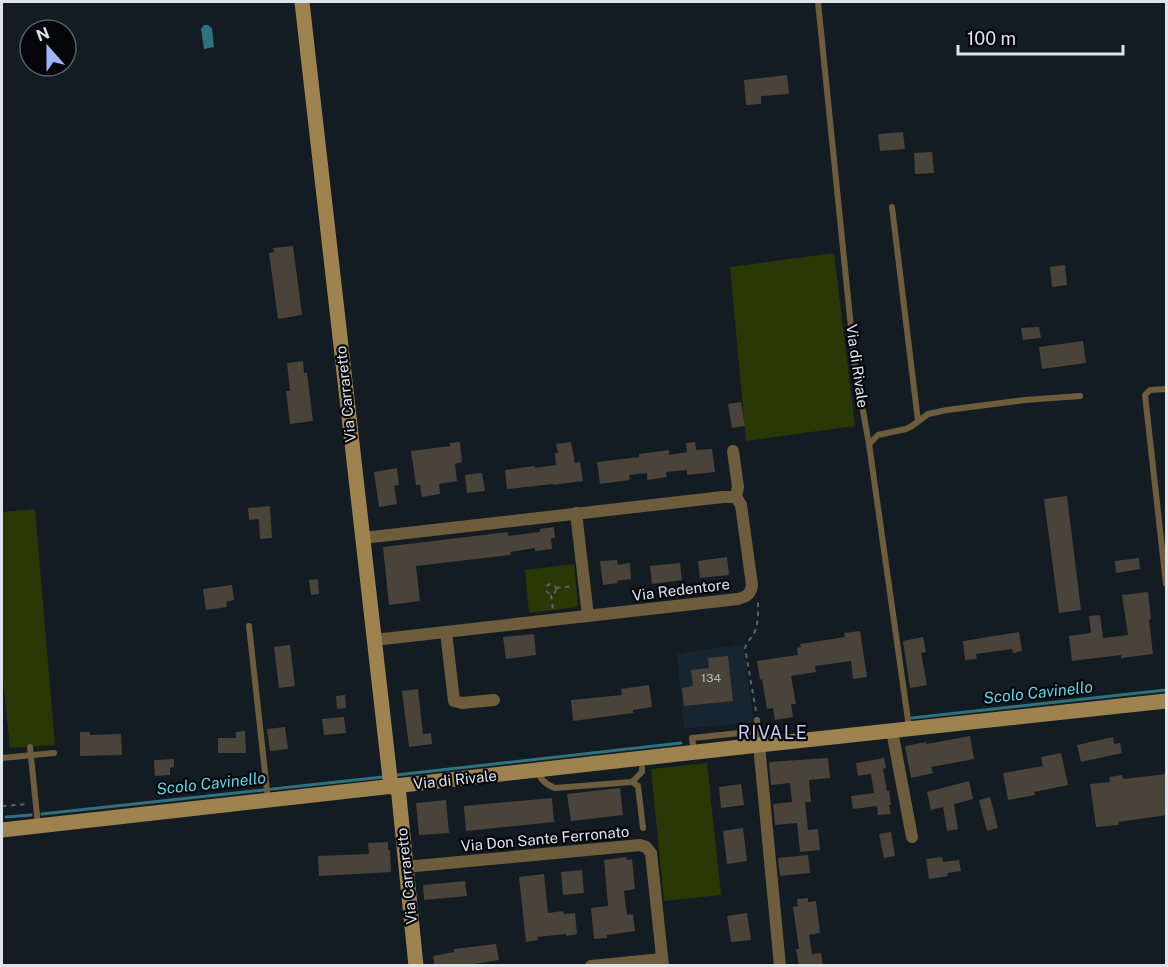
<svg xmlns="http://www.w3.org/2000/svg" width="1168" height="967" font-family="'Public Sans',sans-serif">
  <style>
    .built { fill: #172530 }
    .green { fill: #2a3805 }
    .water { fill: #2f727d }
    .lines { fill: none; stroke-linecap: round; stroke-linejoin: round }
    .stream { stroke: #2f727d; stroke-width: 3 }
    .building { fill: #4a4339 }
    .path { stroke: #5b6368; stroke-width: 2; stroke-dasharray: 4.5 4.5; stroke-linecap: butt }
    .lane { stroke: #6e5d3d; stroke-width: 6 }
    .street { stroke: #6e5d3d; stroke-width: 12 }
    .secondary { stroke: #9f834e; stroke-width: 15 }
    .labels { text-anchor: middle; stroke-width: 4.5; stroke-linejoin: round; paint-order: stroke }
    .number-label { font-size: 12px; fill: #b9bcbd }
    .street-label { font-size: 15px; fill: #dee4e9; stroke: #040609 }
    .water-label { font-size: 16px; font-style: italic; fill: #56d8ee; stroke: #040609 }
    .quarter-label { font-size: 18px; letter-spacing: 1.5px; fill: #c1cef8; stroke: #040609 }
  </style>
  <rect width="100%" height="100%" fill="#131c22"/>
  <polygon class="built" points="743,644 754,722 684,729 677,654"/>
  <g class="green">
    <polygon points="834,253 855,426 746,441 730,267"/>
    <polygon points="35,509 55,745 10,748 2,671 2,512"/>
    <polygon points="574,564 578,604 577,607 529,613 525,570"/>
    <polygon points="707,763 721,895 664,901 651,769"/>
  </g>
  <polygon class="water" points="204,25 208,25 212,28 214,47 204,49 201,29"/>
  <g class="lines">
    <g class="stream">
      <polyline points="912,718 1166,690"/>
      <polyline points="396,775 681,743"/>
      <polyline points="42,814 383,777"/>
      <polyline points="6,817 31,815"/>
    </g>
  </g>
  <g class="building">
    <polygon points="787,75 789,94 761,96 761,104 746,105 744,80"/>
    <polygon points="903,132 905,149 880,151 878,134"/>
    <polygon points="932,152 934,173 915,174 914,153"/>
    <polygon points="293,246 302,315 278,319 269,253 274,252 273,248"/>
    <polygon points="1065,265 1067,285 1052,287 1050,267"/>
    <polygon points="1039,327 1041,338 1023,340 1021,328"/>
    <polygon points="1083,341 1086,363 1042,369 1039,347"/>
    <polygon points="303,361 304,373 307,373 313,421 290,424 286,391 290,391 287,363"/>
    <polygon points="741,402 745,426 732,428 728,404"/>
    <polygon points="460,442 462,462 455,464 457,481 439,484 440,494 422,497 420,485 416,485 411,451 450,446 450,443"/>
    <polygon points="571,442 575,463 580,462 583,481 553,485 553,484 507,489 505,470 535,466 535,468 556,465 555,453 558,453 556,444"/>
    <polygon points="695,442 696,450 712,449 715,472 687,475 687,470 666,472 667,477 647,480 647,473 629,475 630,480 600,484 597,462 639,457 639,454 669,450 669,455 687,452 686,443"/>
    <polygon points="397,468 399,485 394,486 397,504 379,507 374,472"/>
    <polygon points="482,473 485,491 467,493 465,475"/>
    <polygon points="1067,496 1081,610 1059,613 1044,499"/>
    <polygon points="270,506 272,538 260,539 259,519 249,520 248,508"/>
    <polygon points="554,527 555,538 551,538 552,549 535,551 535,548 510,552 511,555 416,566 420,601 389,605 383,547 508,532 508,536 540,532 540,529"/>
    <polygon points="727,557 729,575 700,578 698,561"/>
    <polygon points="1139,558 1140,569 1116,573 1115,561"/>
    <polygon points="617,560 618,565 630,563 631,579 617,581 618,583 603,585 600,561"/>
    <polygon points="680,563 682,580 652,584 650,566"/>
    <polygon points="318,579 319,594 311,595 309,580"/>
    <polygon points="232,585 234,600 226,602 227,607 206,610 203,589"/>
    <polygon points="1148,592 1151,619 1149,620 1153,654 1121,658 1121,655 1072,661 1069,636 1091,633 1089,616 1100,615 1103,638 1128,635 1122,595"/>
    <polygon points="860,631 867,677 853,679 851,661 815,666 816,672 791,676 796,704 791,704 793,717 775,720 773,708 767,709 762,679 760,680 757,661 798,655 797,648 801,647 800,644 845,637 844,633"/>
    <polygon points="1019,632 1022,651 1013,653 1012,649 976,654 977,659 965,660 963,641"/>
    <polygon points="534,634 536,655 506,659 503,637"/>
    <polygon points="923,637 926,652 921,653 927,685 910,688 903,641"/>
    <polygon points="290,645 295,686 279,688 274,647"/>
    <polygon points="728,656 733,701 684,706 682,688 693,686 691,670 709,668 708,658"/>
    <polygon points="649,685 652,707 633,710 633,713 573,721 571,700 622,695 621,689"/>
    <polygon points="418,689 423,734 431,733 432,744 409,747 402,691"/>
    <polygon points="345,695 346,708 337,709 336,696"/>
    <polygon points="344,717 346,733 324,735 322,719"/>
    <polygon points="285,727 288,749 270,751 267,729"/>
    <polygon points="245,731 246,753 218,753 218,738 236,738 236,732"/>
    <polygon points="80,732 90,732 90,735 121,734 122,755 80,756"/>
    <polygon points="970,736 974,759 931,767 933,773 911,778 905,746 926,742 927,744"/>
    <polygon points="1113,737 1114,744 1120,743 1122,753 1081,762 1077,745"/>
    <polygon points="1061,753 1068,785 1034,792 1035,795 1008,800 1003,773 1043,766 1041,757"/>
    <polygon points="828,758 830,778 809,780 811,802 805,802 808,830 818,829 820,850 800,852 797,823 775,825 773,804 792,802 790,783 771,785 769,762"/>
    <polygon points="884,758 886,768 883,769 887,791 889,791 891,805 889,805 891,814 878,815 877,806 853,809 851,796 874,793 871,774 858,776 856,763"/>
    <polygon points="174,759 174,767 170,768 170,775 155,776 154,760"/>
    <polygon points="1167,774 1167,815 1118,822 1119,825 1096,827 1090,784 1110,782 1109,777 1122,775 1123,779"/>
    <polygon points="969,781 973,799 954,804 958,829 947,831 943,807 931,810 927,792"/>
    <polygon points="741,784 744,805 721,808 719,787"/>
    <polygon points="620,788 623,815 571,821 567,794"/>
    <polygon points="990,797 998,828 987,831 979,800"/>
    <polygon points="552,798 554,822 466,831 464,806"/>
    <polygon points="446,800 449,833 419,835 416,803"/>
    <polygon points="743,828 747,861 727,864 723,831"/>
    <polygon points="891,832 895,856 884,858 879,834"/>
    <polygon points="388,842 388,850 390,850 391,872 319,876 318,856 369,854 368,843"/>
    <polygon points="808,855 810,873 780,876 778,858"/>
    <polygon points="626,857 627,860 632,859 635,889 624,891 627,915 633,914 635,931 607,935 607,938 594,939 591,908 608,906 604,860"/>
    <polygon points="942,857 943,862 959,860 961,871 947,873 948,876 929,879 926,859"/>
    <polygon points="582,870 584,893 563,895 561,872"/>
    <polygon points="544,874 548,913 563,911 564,914 575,913 577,934 566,936 566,934 537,937 538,940 526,942 519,877"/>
    <polygon points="465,881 467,896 424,900 423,885"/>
    <polygon points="808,898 808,902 816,901 820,933 809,935 812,954 821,953 823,966 799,966 796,949 799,949 793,907 798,906 797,899"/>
    <polygon points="747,913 751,940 731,942 727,916"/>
    <polygon points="496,944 499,960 463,966 435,966 433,956 454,952 454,949"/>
  </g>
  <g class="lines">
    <g class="path">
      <circle cx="551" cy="589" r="5"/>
      <polyline points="556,588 573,586"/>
      <polyline points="551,595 553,610"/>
      <path d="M756,711L745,648C747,641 750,640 753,635C759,625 758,612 758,601"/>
      <polyline points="2,806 29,804"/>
    </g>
    <g class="lane">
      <polyline points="818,2 855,367 869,444 909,727"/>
      <polyline points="892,207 918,421"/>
      <polyline points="1166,389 1150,390 1145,395 1166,584"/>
      <polyline points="869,444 878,435 906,429 912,426 928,414 947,410 1025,400 1080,396"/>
      <polyline points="249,626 268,800"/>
      <polyline points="757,720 759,744"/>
      <polyline points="30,747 38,825"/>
      <polyline points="694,752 692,738 759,731"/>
      <polyline points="2,758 54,753"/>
      <path d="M538,771C540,780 547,785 555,788L632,782L642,772V768"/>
      <polyline points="632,782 638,786 643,828"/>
    </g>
    <g class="street">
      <polyline points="576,513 588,616"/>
      <polyline points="363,538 723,497 736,497"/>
      <polyline points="446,632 454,701 462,703 494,700"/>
      <path d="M374,640L738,599C746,597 751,594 752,585L741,505L736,497L738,487L733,451"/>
      <polyline points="892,731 912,837"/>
      <polyline points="759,745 780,966"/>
      <polyline points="405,867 640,845 646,847 651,853 663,966"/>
      <polyline points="591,966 662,959"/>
    </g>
    <g class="secondary">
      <polyline points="302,2 391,787"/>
      <polyline points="398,786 416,966"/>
      <polyline points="2,830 759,745 1166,701"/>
    </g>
  </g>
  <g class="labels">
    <g class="number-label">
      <text x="711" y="682">134</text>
    </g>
    <g class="street-label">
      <text transform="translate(857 366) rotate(82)" y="5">Via di Rivale</text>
      <text transform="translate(346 394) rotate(-96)" y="5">Via Carraretto</text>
      <text transform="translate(681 590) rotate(-7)" y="5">Via Redentore</text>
      <text transform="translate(455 780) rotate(-6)" y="5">Via di Rivale</text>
      <text transform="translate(545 839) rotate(-5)" y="5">Via Don Sante Ferronato</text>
      <text transform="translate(407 876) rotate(-96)" y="5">Via Carraretto</text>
    </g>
    <g class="water-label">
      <text transform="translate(1038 692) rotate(-6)" y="6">Scolo Cavinello</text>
      <text transform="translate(211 783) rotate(-6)" y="6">Scolo Cavinello</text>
    </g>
    <g class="quarter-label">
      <text x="773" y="739">RIVALE</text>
    </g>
  </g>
  <rect width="1168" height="967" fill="none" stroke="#dee4e9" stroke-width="6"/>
  <g transform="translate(48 48) rotate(339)"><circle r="28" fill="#040609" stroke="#5b5f63" stroke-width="1.5"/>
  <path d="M0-4.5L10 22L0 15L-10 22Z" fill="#9eb4fd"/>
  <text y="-9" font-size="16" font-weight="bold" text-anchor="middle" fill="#dee4e9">N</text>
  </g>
  <path d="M958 45v9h165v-9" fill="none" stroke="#dee4e9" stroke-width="3"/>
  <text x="967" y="45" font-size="18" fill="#dee4e9" stroke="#040609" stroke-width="4.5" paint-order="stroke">100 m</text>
</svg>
